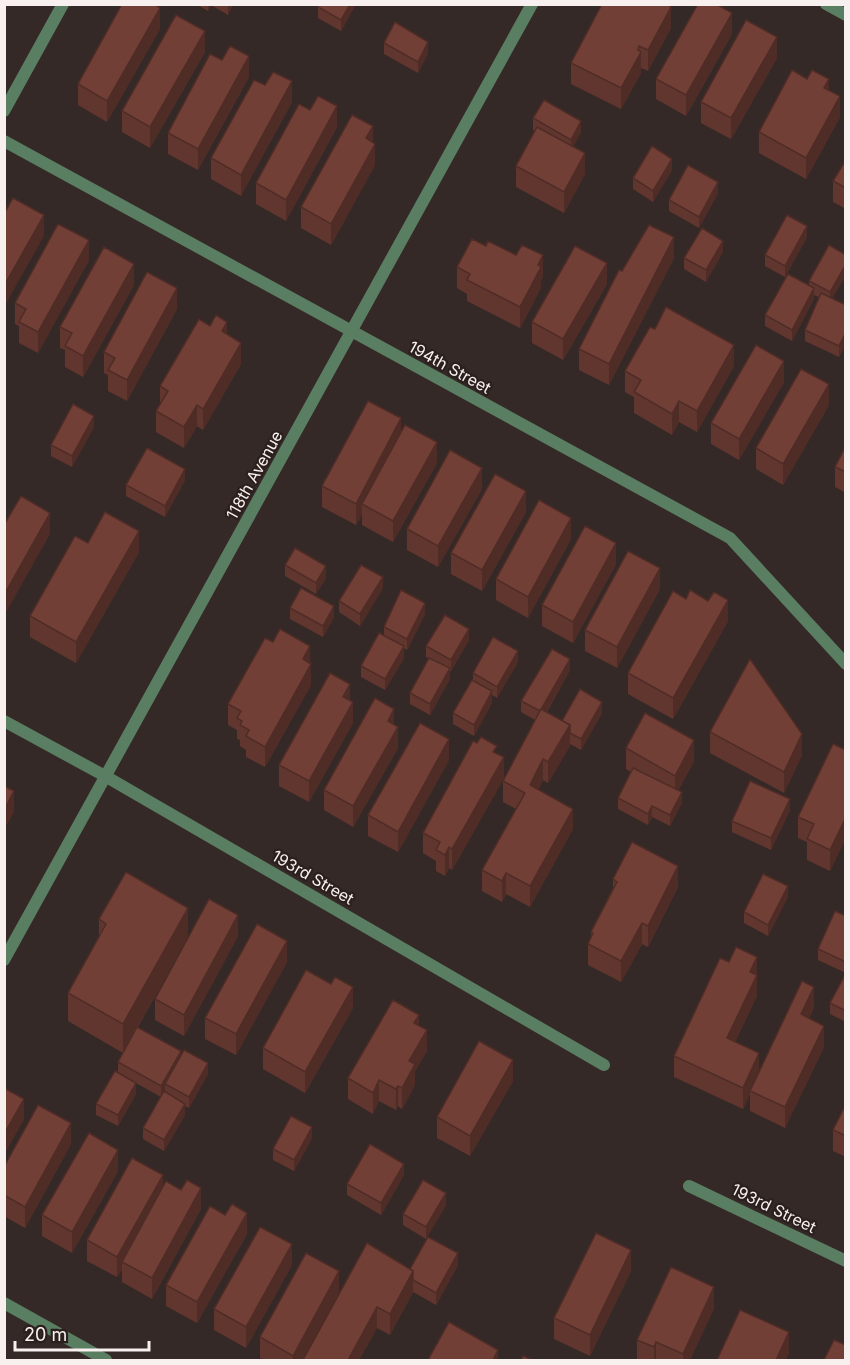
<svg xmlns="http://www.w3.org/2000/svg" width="850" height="1365" font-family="Inter,sans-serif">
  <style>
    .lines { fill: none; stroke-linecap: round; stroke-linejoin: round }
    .minor { stroke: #5a7e62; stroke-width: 12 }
    .wall { fill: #61362e }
    .shaded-wall { fill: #4f2c26 }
    .building { fill: #713f36; stroke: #4f2c26; stroke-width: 1.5 }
    .labels { text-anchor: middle; stroke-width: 4.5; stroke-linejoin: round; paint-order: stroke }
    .street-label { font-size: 16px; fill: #f8f0ef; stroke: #2b201e }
  </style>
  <rect width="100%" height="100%" fill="#352927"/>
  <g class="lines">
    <g class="minor">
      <polyline points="826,4 846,15"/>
      <polyline points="4,111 63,4"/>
      <polyline points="4,141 730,538 846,664"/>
      <polyline points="4,721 105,776 604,1065"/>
      <polyline points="4,960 532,4"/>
      <polyline points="689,1186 846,1261"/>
      <polyline points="4,1303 106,1360"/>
    </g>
  </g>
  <g class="wall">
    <polygon points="196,4 233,4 228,15 211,5 208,11"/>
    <polygon points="319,4 356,4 341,31 318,18 318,7"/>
    <polygon points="671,28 648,71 641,68 641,73 621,109 571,84 571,63"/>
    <polygon points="160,29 107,122 78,105 78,84"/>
    <polygon points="732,34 686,116 656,99 656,79"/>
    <polygon points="384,43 428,53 418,73 384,54"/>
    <polygon points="205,52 150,148 122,132 122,111"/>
    <polygon points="777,58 731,139 701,123 701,102"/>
    <polygon points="249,77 198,170 168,154 168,133"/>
    <polygon points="265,85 292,102 241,196 211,179 211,158"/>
    <polygon points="829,90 840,117 806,179 759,153 759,132"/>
    <polygon points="310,110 337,127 286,221 256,204 256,183"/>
    <polygon points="533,118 581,132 573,147 585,174 564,213 516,187 516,166 535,130 533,130"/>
    <polygon points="846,160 846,209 833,202 833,181"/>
    <polygon points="375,165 331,245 301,228 301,207"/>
    <polygon points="672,170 653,202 633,189 633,178"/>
    <polygon points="718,193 699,228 669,211 669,200"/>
    <polygon points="807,237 785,277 765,266 765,255"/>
    <polygon points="723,252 706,282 684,269 684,258"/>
    <polygon points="846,255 846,275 832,298 846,305 846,343 839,357 805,341 805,330 819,297 814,295 814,299 792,341 765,326 765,315 809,286 809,281"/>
    <polygon points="674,258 609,385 579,370 579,349 622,271"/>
    <polygon points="89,260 38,353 19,343 19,326 15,324 15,303"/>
    <polygon points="457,267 543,276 541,281 541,288 520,328 467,301 467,294 457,288"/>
    <polygon points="607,284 563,360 532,343 532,322"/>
    <polygon points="134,285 83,377 65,367 65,350 60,348 60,327"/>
    <polygon points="177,309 127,401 108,391 108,375 104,373 104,352"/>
    <polygon points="210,326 227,335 241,364 203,430 197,426 184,448 156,432 156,411 160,404 160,386"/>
    <polygon points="734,366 697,432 679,422 672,435 634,413 634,397 625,392 625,371"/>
    <polygon points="784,382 739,460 711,444 711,423"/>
    <polygon points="829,405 783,485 756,469 756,448"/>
    <polygon points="94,427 72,467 51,456 51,445"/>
    <polygon points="401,432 437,463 393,542 362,525 362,514 356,525 322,507 322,486"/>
    <polygon points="846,446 846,493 835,487 835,467"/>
    <polygon points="185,480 165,517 126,496 126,485"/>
    <polygon points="482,489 438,567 407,550 407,529"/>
    <polygon points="526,512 482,591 451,574 451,553"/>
    <polygon points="571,539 528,618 496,600 496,579"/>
    <polygon points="88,543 139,552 76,663 30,637 30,616"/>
    <polygon points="616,564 573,643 542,626 542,605"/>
    <polygon points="285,565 326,578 316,594 285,576"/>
    <polygon points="383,588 360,626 339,612 339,601"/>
    <polygon points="660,589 617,668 585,651 585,630"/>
    <polygon points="686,599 708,601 728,621 673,719 628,694 628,673"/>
    <polygon points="290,608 334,617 323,637 290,619"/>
    <polygon points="425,614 407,650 404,648 404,658 385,690 361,677 361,666 384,635 384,627"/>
    <polygon points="469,640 451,671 450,671 450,679 430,715 410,704 410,693 429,658 426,657 426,646"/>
    <polygon points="518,662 497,698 492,695 492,703 474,736 453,724 453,713 473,680 473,673"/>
    <polygon points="310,663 311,685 265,767 246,757 246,750 240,746 240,740 237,739 237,730 228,725 228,704"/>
    <polygon points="570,670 547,712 562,721 602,713 581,750 570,744 570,746 548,783 543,780 538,790 573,829 530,907 506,894 502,902 482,891 482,870 516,809 503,802 503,781 535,720 521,712 521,701"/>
    <polygon points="350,700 353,723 309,802 279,786 279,765"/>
    <polygon points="394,725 398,748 353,827 324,810 324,790"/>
    <polygon points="710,732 802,755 784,793 710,753"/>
    <polygon points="626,748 694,761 678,791 682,803 670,826 652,817 648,825 618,809 618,798 631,772 626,769"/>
    <polygon points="846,750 846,838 830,871 807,860 807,842 798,838 798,817"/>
    <polygon points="497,754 504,778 452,870 449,868 445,876 436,871 436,861 423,853 423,833"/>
    <polygon points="449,760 398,852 368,836 368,815"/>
    <polygon points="790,810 771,850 732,832 732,821"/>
    <polygon points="613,879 678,887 648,947 642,944 621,982 588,965 588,944 591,939 591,932 613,888"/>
    <polygon points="788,897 768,936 744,923 744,912"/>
    <polygon points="846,916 846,973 818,960 818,949"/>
    <polygon points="99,919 188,936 138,1027 181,1055 208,1074 189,1108 185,1106 185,1115 164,1151 143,1139 143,1128 161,1097 136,1083 136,1094 118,1126 96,1115 96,1104 118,1073 118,1062 123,1053 68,1021 68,993 99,937"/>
    <polygon points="238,936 184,1036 155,1020 155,999"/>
    <polygon points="287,962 236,1055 205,1039 205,1018"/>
    <polygon points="846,973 846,1022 830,1014 830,1003"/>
    <polygon points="757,978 757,996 735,1042 759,1071 814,1008 809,1018 824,1047 785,1128 750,1111 750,1094 743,1109 674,1077 674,1056"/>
    <polygon points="353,1008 305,1093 263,1069 263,1048"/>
    <polygon points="419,1026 427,1051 415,1071 415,1085 402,1109 398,1106 396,1110 379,1101 373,1114 348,1099 348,1078"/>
    <polygon points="513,1081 470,1156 437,1138 437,1117"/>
    <polygon points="846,1104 846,1157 833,1151 833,1130"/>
    <polygon points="312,1138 294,1171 273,1160 273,1149"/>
    <polygon points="71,1144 25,1228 4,1216 4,1167"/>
    <polygon points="118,1171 72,1253 42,1236 42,1215"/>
    <polygon points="404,1175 381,1215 347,1195 347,1184"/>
    <polygon points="163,1186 201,1209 152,1299 122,1282 122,1270 117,1277 87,1261 87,1240"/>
    <polygon points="446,1205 426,1239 403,1225 403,1214"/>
    <polygon points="247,1234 197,1323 166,1306 166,1285"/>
    <polygon points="292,1265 246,1348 214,1330 214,1309"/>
    <polygon points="458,1265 436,1305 413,1292 390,1335 377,1328 359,1360 303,1360 410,1269"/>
    <polygon points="631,1271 590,1356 554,1339 554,1318"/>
    <polygon points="339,1292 302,1360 264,1360 260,1358 260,1337"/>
    <polygon points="714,1308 690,1360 637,1360 637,1340"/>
  </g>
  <g class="shaded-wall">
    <polygon points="208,4 211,4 208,11"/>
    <polygon points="228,4 233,4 228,15"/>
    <polygon points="350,4 356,4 341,31 341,20"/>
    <polygon points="671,7 671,28 648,71 648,50"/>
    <polygon points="160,8 160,29 107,122 107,101"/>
    <polygon points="732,13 732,34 686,116 686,95"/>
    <polygon points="205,31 205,52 150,148 150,127"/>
    <polygon points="777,37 777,58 731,139 731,118"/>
    <polygon points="428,42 428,53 418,73 418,62"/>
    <polygon points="639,46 639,54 641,52 641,73 621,109 621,88"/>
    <polygon points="249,56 249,77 198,170 198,149"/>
    <polygon points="829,79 829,100 824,88"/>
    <polygon points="292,81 292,102 241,196 241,175"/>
    <polygon points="840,96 840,117 806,179 806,158"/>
    <polygon points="337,106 337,127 286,221 286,200"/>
    <polygon points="581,121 581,132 571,151 571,140"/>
    <polygon points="373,126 373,147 366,138"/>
    <polygon points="375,144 375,165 331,245 331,224"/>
    <polygon points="585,153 585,174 564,213 564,192"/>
    <polygon points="672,159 672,170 653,202 653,191"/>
    <polygon points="718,182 718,193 699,228 699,217"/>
    <polygon points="44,215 44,236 4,307 4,286"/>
    <polygon points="807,226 807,237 785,277 785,266"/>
    <polygon points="674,237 674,258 609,385 609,364"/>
    <polygon points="89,240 89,260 38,353 38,332"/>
    <polygon points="723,241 723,252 706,282 706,270"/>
    <polygon points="543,255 543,276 541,281 541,288 520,328 520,307"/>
    <polygon points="607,263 607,284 563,360 563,339"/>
    <polygon points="134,264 134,285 83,377 83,356"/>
    <polygon points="846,264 846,275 830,303 830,292"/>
    <polygon points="177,288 177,309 127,401 127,380"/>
    <polygon points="814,288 814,299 792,341 792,330"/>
    <polygon points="227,322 227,343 222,331"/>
    <polygon points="846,332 846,343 839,357 839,346"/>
    <polygon points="241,343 241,364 203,430 203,409"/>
    <polygon points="734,345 734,366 697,432 697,411"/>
    <polygon points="784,361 784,382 739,460 739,439"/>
    <polygon points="829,384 829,405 783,485 783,464"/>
    <polygon points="679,401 679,422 672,435 672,414"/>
    <polygon points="197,405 197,426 184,448 184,427"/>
    <polygon points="94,416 94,427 72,467 72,456"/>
    <polygon points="401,418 401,439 362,504 362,514 356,525 356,504"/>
    <polygon points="437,442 437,463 393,542 393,521"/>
    <polygon points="482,468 482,489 438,567 438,546"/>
    <polygon points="185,469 185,480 165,517 165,506"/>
    <polygon points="526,491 526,512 482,591 482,570"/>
    <polygon points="50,513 50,534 4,616 4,595"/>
    <polygon points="571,518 571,539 528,618 528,597"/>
    <polygon points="139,531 139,552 76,663 76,642"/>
    <polygon points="616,543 616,564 573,643 573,622"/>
    <polygon points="326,566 326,578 316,594 316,583"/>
    <polygon points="660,568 660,589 617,668 617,647"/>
    <polygon points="383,577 383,588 360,626 360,614"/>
    <polygon points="728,600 728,621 673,719 673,698"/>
    <polygon points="425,603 425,614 407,650 407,639"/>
    <polygon points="334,606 334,617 323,637 323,626"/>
    <polygon points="469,629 469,640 451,671 451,660"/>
    <polygon points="310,646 311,685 265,767 265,747 303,659"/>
    <polygon points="404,646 404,658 385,690 385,679"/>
    <polygon points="518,651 518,662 497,698 497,687"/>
    <polygon points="570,659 570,670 540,723 540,712"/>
    <polygon points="450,668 450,679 430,715 430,704"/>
    <polygon points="350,684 350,705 343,697"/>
    <polygon points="492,691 492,703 474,736 474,725"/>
    <polygon points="353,702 353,723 309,802 309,781"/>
    <polygon points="602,702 602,713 581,750 581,739"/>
    <polygon points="394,709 394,730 388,721"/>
    <polygon points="570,725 570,746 548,783 548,762"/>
    <polygon points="398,727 398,748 353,827 353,806"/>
    <polygon points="802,734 802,755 784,793 784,772"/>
    <polygon points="449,739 449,760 398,852 398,832"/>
    <polygon points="694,740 694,761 675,796 675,776"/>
    <polygon points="504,757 504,778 452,870 452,849"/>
    <polygon points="543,759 543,780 530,806 530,785"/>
    <polygon points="14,791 14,812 4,830 4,810"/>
    <polygon points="682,792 682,803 670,826 670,815"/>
    <polygon points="790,799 790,810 771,850 771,838"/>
    <polygon points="652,806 652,817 648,825 648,814"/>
    <polygon points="573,809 573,829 530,907 530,886"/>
    <polygon points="846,817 846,838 830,871 830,850"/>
    <polygon points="449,847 449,868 445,876 445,855"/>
    <polygon points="678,866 678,887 648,947 648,926"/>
    <polygon points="506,873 506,894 502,902 502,881"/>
    <polygon points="788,886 788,897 768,936 768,925"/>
    <polygon points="188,908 188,936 123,1053 123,1024"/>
    <polygon points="238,915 238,936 184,1036 184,1015"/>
    <polygon points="642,923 642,944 621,982 621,961"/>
    <polygon points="287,941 287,962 236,1055 236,1034"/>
    <polygon points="757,957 757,996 727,1059 727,1038 750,972"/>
    <polygon points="353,987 353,1008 305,1093 305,1072"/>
    <polygon points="814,987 814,1008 801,1035 801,1014"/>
    <polygon points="419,1015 419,1036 414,1023"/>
    <polygon points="824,1026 824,1047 785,1128 785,1107"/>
    <polygon points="427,1030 427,1051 415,1071 415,1085 402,1109 402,1088 409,1061"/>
    <polygon points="181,1051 181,1062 165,1084 165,1091 161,1097 161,1086"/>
    <polygon points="759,1053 759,1074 750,1091 750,1094 743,1109 743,1088"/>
    <polygon points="513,1060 513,1081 470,1156 470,1136"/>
    <polygon points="208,1063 208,1074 189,1108 189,1097"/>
    <polygon points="379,1080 379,1101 373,1114 373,1093"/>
    <polygon points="136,1083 136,1094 118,1126 118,1115"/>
    <polygon points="398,1086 398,1106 396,1110 396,1089"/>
    <polygon points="24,1099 24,1120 4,1155 4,1134"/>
    <polygon points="185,1104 185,1115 164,1151 164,1140"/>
    <polygon points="71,1123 71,1144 25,1228 25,1207"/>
    <polygon points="312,1127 312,1138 294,1171 294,1160"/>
    <polygon points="118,1150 118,1171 72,1253 72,1232"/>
    <polygon points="404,1164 404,1175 381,1215 381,1203"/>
    <polygon points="163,1175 163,1196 122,1262 122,1270 117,1277 117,1257"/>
    <polygon points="201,1188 201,1209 152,1299 152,1278"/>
    <polygon points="446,1193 446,1205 426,1239 426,1227"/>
    <polygon points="247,1213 247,1234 197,1323 197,1302"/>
    <polygon points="292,1244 292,1265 246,1348 246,1327"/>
    <polygon points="631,1250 631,1271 590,1356 590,1335"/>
    <polygon points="458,1253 458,1265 436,1305 436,1293"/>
    <polygon points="339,1271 339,1292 302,1360 293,1360 293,1356"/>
    <polygon points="413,1271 413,1292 390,1335 390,1314"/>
    <polygon points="714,1287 714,1308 690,1360 683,1360 683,1354"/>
    <polygon points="377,1307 377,1328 359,1360 348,1360"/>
    <polygon points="789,1332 789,1353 786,1360 776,1360"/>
    <polygon points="656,1342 656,1360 654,1360 654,1347"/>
    <polygon points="498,1350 498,1360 493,1360"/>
  </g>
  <g class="building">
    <polygon points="122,4 154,4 160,8 107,101 78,84"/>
    <polygon points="319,4 350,4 341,20 318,7"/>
    <polygon points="602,4 667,4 671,7 648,50 639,46 638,50 641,52 621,88 571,63"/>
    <polygon points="698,4 716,4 732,13 686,95 656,79"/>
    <polygon points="176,15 205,31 150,127 122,111"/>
    <polygon points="746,20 777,37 731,118 701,102"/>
    <polygon points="395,22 428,42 418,62 384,43"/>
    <polygon points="230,46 249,56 198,149 168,133 210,54 222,60"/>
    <polygon points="792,70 807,79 812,70 829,79 824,88 840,96 806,158 759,132"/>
    <polygon points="273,72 292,81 241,175 211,158 254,80 265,85"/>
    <polygon points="318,96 337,106 286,200 256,183 299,104 310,110"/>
    <polygon points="544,100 581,121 571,140 533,118"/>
    <polygon points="352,115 373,126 366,138 375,144 331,224 301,207"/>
    <polygon points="537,127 585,153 564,192 516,166"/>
    <polygon points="652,146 672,159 653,191 633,178"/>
    <polygon points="846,160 846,188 833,181"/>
    <polygon points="688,165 718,182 699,217 669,200"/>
    <polygon points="13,198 44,215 4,286 4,214"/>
    <polygon points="787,215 807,226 785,266 765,255"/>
    <polygon points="58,224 89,240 38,332 19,322 26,309 15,303"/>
    <polygon points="649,225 674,237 609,364 579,349 619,270 622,271"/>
    <polygon points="702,228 723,241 706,270 684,258"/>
    <polygon points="472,239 486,246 488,241 516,255 522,245 543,255 538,265 541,267 520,307 467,280 470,274 457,267"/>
    <polygon points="829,245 846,255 846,264 830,292 809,281"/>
    <polygon points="575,246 607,263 563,339 532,322"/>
    <polygon points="104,247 134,264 83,356 65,346 72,333 60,327"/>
    <polygon points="147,272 177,288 127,380 108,370 115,358 104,352"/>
    <polygon points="788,274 814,288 792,330 765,315"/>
    <polygon points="821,293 846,305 846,332 839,346 805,330"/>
    <polygon points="666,307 734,345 697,411 679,401 672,414 634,392 641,380 625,371 650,327 655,329"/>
    <polygon points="216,315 227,322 222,331 241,343 203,409 197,405 184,427 156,411 168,391 160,386 199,319 210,326"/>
    <polygon points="756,345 784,361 739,439 711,423"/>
    <polygon points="801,369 829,384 783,464 756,448"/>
    <polygon points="368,401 401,418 356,504 322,486"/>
    <polygon points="73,404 94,416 72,456 51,445"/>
    <polygon points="405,425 437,442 393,521 362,504"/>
    <polygon points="846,446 846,472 835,467"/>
    <polygon points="147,448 185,469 165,506 126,485"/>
    <polygon points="450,450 482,468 438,546 407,529"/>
    <polygon points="495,474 526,491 482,570 451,553"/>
    <polygon points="21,496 50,513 4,595 4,525"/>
    <polygon points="539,500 571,518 528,597 496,579"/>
    <polygon points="105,512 139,531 76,642 30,616 75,536 88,543"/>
    <polygon points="585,526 616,543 573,622 542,605"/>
    <polygon points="295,548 326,566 316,583 285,565"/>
    <polygon points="628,551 660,568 617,647 585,630"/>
    <polygon points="361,565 383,577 360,614 339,601"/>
    <polygon points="301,588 334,606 323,626 290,608"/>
    <polygon points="401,590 425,603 407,639 384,627"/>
    <polygon points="690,590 708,601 714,592 728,600 673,698 628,673 673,591 686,599"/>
    <polygon points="445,615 469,629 451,660 426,646"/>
    <polygon points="280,629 310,646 303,659 311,664 265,747 246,736 249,730 240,725 242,721 237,718 241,711 228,704 265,638 273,642"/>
    <polygon points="379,633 404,646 385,679 361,666"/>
    <polygon points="493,637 518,651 497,687 473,673"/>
    <polygon points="552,649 570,659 540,711 521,701"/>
    <polygon points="429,658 450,668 430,704 410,693"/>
    <polygon points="750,659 802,734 784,772 710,732"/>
    <polygon points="330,673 350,684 343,697 353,702 309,781 279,765"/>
    <polygon points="472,680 492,691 474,725 453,713"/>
    <polygon points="580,689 602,702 581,739 570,733 570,725 562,721"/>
    <polygon points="375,698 394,709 388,721 398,727 353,806 324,790"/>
    <polygon points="541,709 570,725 548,762 543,759 530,785 573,809 530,886 506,873 502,881 482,870 525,793 503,781"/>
    <polygon points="645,713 694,740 675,776 626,748"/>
    <polygon points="420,723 449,739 398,832 368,815"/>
    <polygon points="481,737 497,746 493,752 504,757 452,849 449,847 445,855 436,850 440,842 423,833 473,741 477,743"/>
    <polygon points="833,744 846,750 846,817 830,850 807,839 814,824 798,817"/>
    <polygon points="633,768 682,792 670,815 652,806 648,814 618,798"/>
    <polygon points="750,781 790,799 771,838 732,821"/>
    <polygon points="4,786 14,791 4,810"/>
    <polygon points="632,842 678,866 648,926 642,923 621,961 588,944 593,933 591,932 617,882 613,879"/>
    <polygon points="126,872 188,908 123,1024 68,993 106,924 99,919"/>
    <polygon points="763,874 788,886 768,925 744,912"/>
    <polygon points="209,899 238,915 184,1015 155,999"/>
    <polygon points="835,911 846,916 846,962 818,949"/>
    <polygon points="257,924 287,941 236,1034 205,1018"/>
    <polygon points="736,947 757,957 750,972 757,975 727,1038 759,1053 743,1088 674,1056 720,958 729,962"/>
    <polygon points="306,970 331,984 335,977 353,987 305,1072 263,1048"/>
    <polygon points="846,973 846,1011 830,1003"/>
    <polygon points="802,981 814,987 801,1014 824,1026 785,1107 750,1091"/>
    <polygon points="393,1000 419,1015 414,1023 427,1030 409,1061 415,1064 402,1088 398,1086 396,1089 379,1080 373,1093 348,1078"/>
    <polygon points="137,1027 181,1051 161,1086 118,1062"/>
    <polygon points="479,1041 513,1060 470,1136 437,1117"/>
    <polygon points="184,1050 208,1063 189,1097 165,1084"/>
    <polygon points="115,1071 136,1083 118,1115 96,1104"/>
    <polygon points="4,1088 24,1099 4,1134"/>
    <polygon points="164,1091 185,1104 164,1140 143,1128"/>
    <polygon points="846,1104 846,1136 833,1130"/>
    <polygon points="38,1105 71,1123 25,1207 4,1195 4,1167"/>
    <polygon points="291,1116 312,1127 294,1160 273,1149"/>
    <polygon points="89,1133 118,1150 72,1232 42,1215"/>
    <polygon points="370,1144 404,1164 381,1203 347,1184"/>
    <polygon points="132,1158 163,1175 117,1257 87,1240"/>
    <polygon points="187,1180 201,1188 152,1278 122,1262 166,1181 181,1190"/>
    <polygon points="423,1180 446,1193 426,1227 403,1214"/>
    <polygon points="232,1204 247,1213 197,1302 166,1285 210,1206 225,1215"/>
    <polygon points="260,1227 292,1244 246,1327 214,1309"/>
    <polygon points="596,1233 631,1250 590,1335 554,1318"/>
    <polygon points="428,1237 458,1253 436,1293 413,1280 413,1271 410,1269"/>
    <polygon points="367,1243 413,1271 390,1314 377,1307 348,1360 303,1360"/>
    <polygon points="306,1253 339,1271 293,1356 260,1337"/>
    <polygon points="671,1267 714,1287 683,1354 656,1342 654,1347 637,1340"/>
    <polygon points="740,1310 789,1332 776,1360 717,1360"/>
    <polygon points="449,1322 498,1350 493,1360 428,1360"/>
    <polygon points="834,1340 846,1345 846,1360 824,1360"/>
    <polygon points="523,1356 533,1360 521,1360"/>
  </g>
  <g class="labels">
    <g class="street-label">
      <text transform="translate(450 367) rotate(29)" y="6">194th Street</text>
      <text transform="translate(254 475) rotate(-61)" y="6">118th Avenue</text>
      <text transform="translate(313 877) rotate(30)" y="6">193rd Street</text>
      <text transform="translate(774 1208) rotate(26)" y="6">193rd Street</text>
    </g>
  </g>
  <rect width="850" height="1365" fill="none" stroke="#f8f0ef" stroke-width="12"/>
  <path d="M15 1341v9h134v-9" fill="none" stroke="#f8f0ef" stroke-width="3"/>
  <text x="24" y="1341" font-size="18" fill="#f8f0ef" stroke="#2b201e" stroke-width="4.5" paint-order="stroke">20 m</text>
</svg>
